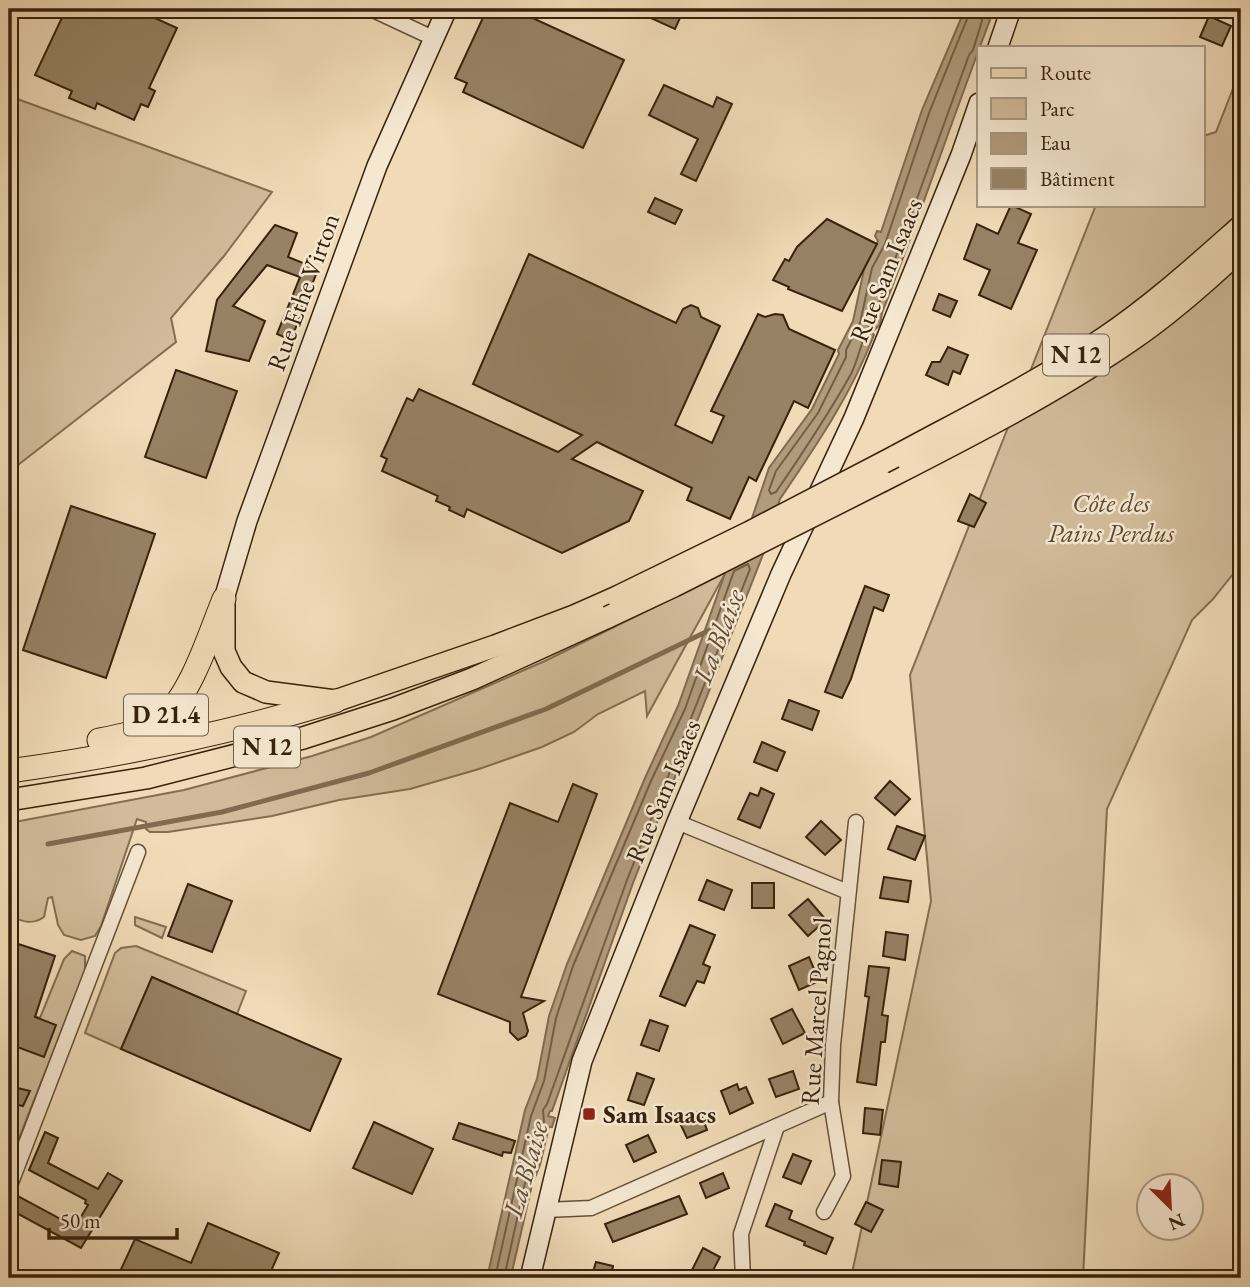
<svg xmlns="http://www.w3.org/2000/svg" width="1250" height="1287" font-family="'EB Garamond',serif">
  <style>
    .green { fill: #d1bb9a; stroke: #846e53; stroke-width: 2 }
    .water { fill: #b19b7d; stroke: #806b50; stroke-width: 2 }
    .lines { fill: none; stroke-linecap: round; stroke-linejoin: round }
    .shore { stroke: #745e44; stroke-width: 2 }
    .stream { stroke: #806b50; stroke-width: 5 }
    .building { fill: #978265; stroke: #37220c; stroke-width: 2 }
    .minor-casing { stroke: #655037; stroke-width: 17 }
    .secondary-casing { stroke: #37220c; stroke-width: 22 }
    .primary-casing { stroke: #37220c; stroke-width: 24 }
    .trunk-casing { stroke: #37220c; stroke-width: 25 }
    .minor { stroke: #f5e7d0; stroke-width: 14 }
    .secondary { stroke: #f5e7d0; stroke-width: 19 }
    .primary { stroke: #f0dab7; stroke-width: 21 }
    .trunk { stroke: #f0dab7; stroke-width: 23 }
    .primary-bridge-casing { stroke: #37220c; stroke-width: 24; stroke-linecap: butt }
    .primary-bridge { stroke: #f0dab7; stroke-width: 21 }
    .poi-dot { fill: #8f2418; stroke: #f5e7d0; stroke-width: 2.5 }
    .labels { text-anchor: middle; stroke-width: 5; stroke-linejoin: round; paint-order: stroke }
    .shield { fill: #f5e7d0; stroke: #705d47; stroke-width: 2 }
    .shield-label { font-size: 24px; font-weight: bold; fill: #37220c }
    .street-label { font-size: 26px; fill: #37220c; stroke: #f5e7d0 }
    .park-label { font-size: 26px; font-style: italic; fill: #5e4830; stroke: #f5e7d0 }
    .poi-label { font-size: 26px; font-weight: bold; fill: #37220c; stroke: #f5e7d0; text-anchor: start }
    .water-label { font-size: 28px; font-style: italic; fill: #624c34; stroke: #f5e7d0 }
  </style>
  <rect width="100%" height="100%" fill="#f0dab7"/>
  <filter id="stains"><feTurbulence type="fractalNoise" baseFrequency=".00286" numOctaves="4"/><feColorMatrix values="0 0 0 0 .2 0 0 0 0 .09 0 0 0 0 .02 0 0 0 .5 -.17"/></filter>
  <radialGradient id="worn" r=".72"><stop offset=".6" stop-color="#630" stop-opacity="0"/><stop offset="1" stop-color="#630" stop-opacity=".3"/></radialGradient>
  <g class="green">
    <polygon points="1241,68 1241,564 1213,599 1192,620 1107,809 1083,1278 851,1278 931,901 910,675 1096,205 1203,205 1203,136 1216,132"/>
    <polygon points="9,96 272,192 224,256 171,318 176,342 9,472"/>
    <path d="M726,572L647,716L645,691L598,714L574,732L542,747L479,769L410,789L339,800L272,816L168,832H150L146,829V822L137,819L101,926L95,936L81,940L64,935L58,925L52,897L48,898L44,917C33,925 20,922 9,914V823L184,790L312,756L371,737L545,661Z"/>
    <polygon points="135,917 166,927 162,938 135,925"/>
    <polygon points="136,946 246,991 237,1014 152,977 121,1049 85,1033 115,953 121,948"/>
    <polygon points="72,951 85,956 85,971 14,1151 9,1157 9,1007 40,1018 64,959"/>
  </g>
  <g class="water">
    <path d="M965,9H985L990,20C953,117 920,216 882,313L880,325L872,332L874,335C851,395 816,446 780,499L778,505L752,518L769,468L812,409L839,354L838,350L853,321L865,265L878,241L875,236L877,231L881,232L922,110Z"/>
    <polygon points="766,547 633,883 552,1111 550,1111 548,1116 555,1118 552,1127 549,1127 540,1165 532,1185 511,1276 510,1278 487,1278 525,1110 537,1079 549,1016 567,964 645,778 678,706 728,565"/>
  </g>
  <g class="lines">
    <g class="shore">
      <path d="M971,9L929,113L885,244L872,268L860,323L846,350V357L818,413L776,471L769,490L771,494L776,492C802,454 828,415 851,374C860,356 862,334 873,320L969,55L973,50L982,21L979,9"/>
      <polyline points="495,1278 531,1116 544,1081 556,1018 573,966 651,781 685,709 734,571 748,564 750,569 627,880 547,1104 543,1110 544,1123 525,1183 504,1278"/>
    </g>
    <polyline class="stream" points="48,844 222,812 369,773 546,709 710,630"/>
  </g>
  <g class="building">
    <polygon points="66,9 149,9 146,14 177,28 149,88 155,91 148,107 141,104 134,120 97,103 95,109 69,98 72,91 35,75"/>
    <polygon points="487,9 498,14 501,9 513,9 624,60 583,148 463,92 467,83 455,78"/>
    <polygon points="631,9 684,9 675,29"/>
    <polygon points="1209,16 1231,26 1222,46 1200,37"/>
    <polygon points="664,85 713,107 717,97 732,104 696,181 681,174 698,139 649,115"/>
    <polygon points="655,198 682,210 675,224 648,212"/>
    <polygon points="1011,205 1031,214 1018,243 1037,250 1011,309 979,295 990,270 964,259 977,224 998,234"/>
    <polygon points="827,219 877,244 842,311 788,289 789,287 773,280 785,259 789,261 797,247"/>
    <polygon points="275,225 297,233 288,257 318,269 291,340 277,334 300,277 267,265 233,306 265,321 249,361 206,351 217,300"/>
    <polygon points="529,254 676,323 683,309 691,305 698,308 701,317 720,326 675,425 712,443 724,416 711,411 758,314 765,317 775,314 783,315 789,329 835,350 808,408 794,401 756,481 749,477 730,519 687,500 692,488 597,442 572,459 643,491 629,521 562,553 467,509 464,517 449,510 450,507 436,501 438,496 382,471 387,459 381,456 407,398 413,401 419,389 558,452 582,435 473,384"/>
    <polygon points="939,294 957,301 950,317 933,310"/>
    <polygon points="948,347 968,355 960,374 953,371 948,385 926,375 932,362 940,362"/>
    <polygon points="176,370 237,391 206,478 145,457"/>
    <polygon points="970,494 986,503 974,527 958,521"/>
    <polygon points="71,506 155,534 106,678 23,650"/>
    <polygon points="865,586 889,595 883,611 874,607 851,679 842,698 825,692"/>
    <polygon points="789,700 819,711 812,730 782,719"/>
    <polygon points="762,742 785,752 777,771 754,762"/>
    <polygon points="890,781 910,799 895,815 875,798"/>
    <polygon points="573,784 597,794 521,997 544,1001 523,1013 528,1031 526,1036 518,1040 510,1032 510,1022 438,994 510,803 558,822"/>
    <polygon points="761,788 774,794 760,828 738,819 750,793 758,796"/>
    <polygon points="821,821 841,840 825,855 806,837"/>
    <polygon points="897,826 925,836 915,860 888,849"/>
    <polygon points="884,877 911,881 908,902 880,898"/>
    <polygon points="707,880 732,890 724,910 699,900"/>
    <rect x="752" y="883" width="22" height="25"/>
    <polygon points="188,884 232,901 212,952 168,936"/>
    <polygon points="808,899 826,920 808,936 789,915"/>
    <polygon points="690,925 715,935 703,964 710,967 704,983 697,981 685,1006 660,996"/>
    <polygon points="886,932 908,935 905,960 883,956"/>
    <polygon points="9,941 55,956 35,1017 56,1025 44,1057 9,1044 17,1019 9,1016"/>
    <polygon points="809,957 819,981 799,990 789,966"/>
    <polygon points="869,966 889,968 882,1015 888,1016 885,1042 881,1042 876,1085 857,1082 869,997 865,996"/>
    <polygon points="152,977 341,1059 310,1131 121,1049"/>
    <polygon points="792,1009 805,1033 783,1044 771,1019"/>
    <polygon points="650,1020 668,1026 659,1051 641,1045"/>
    <polygon points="793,1071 799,1089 776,1097 769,1079"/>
    <polygon points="637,1073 654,1079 644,1105 628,1100"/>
    <polygon points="737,1084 739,1090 746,1087 753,1103 730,1114 721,1091"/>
    <polygon points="9,1086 30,1091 23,1106 9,1103"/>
    <polygon points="865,1108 883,1110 880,1135 863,1133"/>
    <polygon points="700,1111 707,1130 687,1138 679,1121"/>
    <polygon points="374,1122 433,1149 412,1194 353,1168"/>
    <polygon points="459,1123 515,1141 511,1153 503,1152 502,1156 453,1139"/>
    <polygon points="45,1132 58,1138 48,1163 98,1189 108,1173 122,1181 81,1248 11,1210 18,1196 75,1227 88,1205 85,1203 86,1200 29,1170"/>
    <polygon points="648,1135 656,1152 634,1162 626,1145"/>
    <polygon points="793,1154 811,1161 801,1184 783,1177"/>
    <polygon points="882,1160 901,1162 898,1187 879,1184"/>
    <polygon points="723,1173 729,1188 706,1198 700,1183"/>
    <polygon points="679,1196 687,1214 613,1242 605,1224"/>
    <polygon points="866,1202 883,1210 871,1232 855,1224"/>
    <polygon points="775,1204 792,1211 789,1219 833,1238 826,1254 804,1245 805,1242 766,1226"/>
    <polygon points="208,1223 279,1253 268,1278 117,1278 135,1239 191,1263"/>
    <polygon points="703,1248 720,1257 709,1278 703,1278 691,1272"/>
    <polygon points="596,1262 613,1266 611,1278 591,1278"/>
  </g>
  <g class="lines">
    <g class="minor-casing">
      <g id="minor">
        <polyline points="371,9 433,38"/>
        <polyline points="677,822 848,892"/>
        <polyline points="9,1188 138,852"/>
        <polyline points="546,1210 591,1208 831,1102"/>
        <polyline points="824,1212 843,1176 831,1102 833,1045 856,822"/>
        <polyline points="743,1278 741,1234 777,1126"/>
      </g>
    </g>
    <g class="secondary-casing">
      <g id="secondary">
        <polyline points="998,47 1011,9"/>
        <polyline points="224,599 247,521 377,166 447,9"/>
        <polyline points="530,1278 582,1061 677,822 781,574 854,418 961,155 979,103"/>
      </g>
    </g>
    <g class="primary-casing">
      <g id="primary">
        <path d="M894,457C964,419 1037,383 1104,338C1153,305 1197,265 1241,226"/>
        <path d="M882,481C966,438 1051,395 1130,341C1170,314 1206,282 1241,249"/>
        <polyline points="224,606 224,651 231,667 243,682 266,692 335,701 495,646 574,616 617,597"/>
        <polyline points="9,800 146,778 303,738 393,709 472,679 608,617"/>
      </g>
    </g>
    <g class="trunk-casing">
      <g id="trunk">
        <path d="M99,740C122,736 146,731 165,715C191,695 211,630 224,599"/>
        <path d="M9,771C118,756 230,733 335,701"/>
      </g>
    </g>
    <use href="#minor" class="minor"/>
    <use href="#secondary" class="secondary"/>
    <use href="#primary" class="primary"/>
    <use href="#trunk" class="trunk"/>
    <g class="primary-bridge-casing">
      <g id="primary-bridge">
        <polyline points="617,597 750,532 894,457"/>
        <polyline points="608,617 674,586 882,481"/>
      </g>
    </g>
    <use href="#primary-bridge" class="primary-bridge"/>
  </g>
  <rect class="poi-dot" x="582" y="1107" width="14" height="14" rx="3.5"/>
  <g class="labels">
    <g class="shield">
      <rect x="1043" y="334.5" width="66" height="41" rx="5"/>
      <rect x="124" y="694.5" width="84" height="41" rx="5"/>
      <rect x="234" y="726.5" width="66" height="41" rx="5"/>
    </g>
    <g class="shield-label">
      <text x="1076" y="363">N 12</text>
      <text x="166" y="723">D 21.4</text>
      <text x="267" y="755">N 12</text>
    </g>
    <g class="street-label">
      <text transform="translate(886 270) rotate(-68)" y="9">Rue Sam Isaacs</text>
      <text transform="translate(303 292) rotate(-70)" y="9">Rue Ethe Virton</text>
      <text transform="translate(663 791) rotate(-67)" y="9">Rue Sam Isaacs</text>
      <text transform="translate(816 1011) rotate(-86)" y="9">Rue Marcel Pagnol</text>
    </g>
    <g class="park-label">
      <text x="1111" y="512">Côte des<tspan x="1111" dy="30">Pains Perdus</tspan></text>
    </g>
    <g class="poi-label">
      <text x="603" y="1123">Sam Isaacs</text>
    </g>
    <g class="water-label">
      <text transform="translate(718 636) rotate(-69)" y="10">La Blaise</text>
      <text transform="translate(525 1169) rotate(-74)" y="10">La Blaise</text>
    </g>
  </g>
  <rect width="1250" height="1287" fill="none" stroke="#f0dab7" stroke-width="35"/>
  <rect x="10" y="10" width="1229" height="1266" fill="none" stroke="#37220c" stroke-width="3.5"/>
  <rect x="18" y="18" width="1215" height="1252" fill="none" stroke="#37220c" stroke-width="2"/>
  <rect x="977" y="46" width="228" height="161" fill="#f5e7d0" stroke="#a99882" stroke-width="2"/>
  <rect x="991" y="68" width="35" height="10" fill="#f0dab7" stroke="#a99882" stroke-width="2"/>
  <text x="1040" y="80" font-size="21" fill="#37220c">Route</text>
  <rect x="991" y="98" width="35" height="21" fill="#d1bb9a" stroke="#a99882" stroke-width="2"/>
  <text x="1040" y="116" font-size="21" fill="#37220c">Parc</text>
  <rect x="991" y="133" width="35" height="21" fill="#b19b7d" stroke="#a99882" stroke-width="2"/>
  <text x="1040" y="150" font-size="21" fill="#37220c">Eau</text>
  <rect x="991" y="168" width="35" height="21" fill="#978265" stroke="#a99882" stroke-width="2"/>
  <text x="1040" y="186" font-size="21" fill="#37220c">Bâtiment</text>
  <g transform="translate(1170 1207) rotate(156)"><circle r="33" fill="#f5e7d0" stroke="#a99882" stroke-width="2"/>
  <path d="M0-5L12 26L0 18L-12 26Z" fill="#8f2418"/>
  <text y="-10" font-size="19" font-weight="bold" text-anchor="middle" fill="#37220c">N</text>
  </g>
  <path d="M49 1228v10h128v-10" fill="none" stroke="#37220c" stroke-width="3.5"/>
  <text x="60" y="1228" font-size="21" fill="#37220c" stroke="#f5e7d0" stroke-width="5" paint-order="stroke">50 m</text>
  <rect width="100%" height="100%" filter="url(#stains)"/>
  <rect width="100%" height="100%" fill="url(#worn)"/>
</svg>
